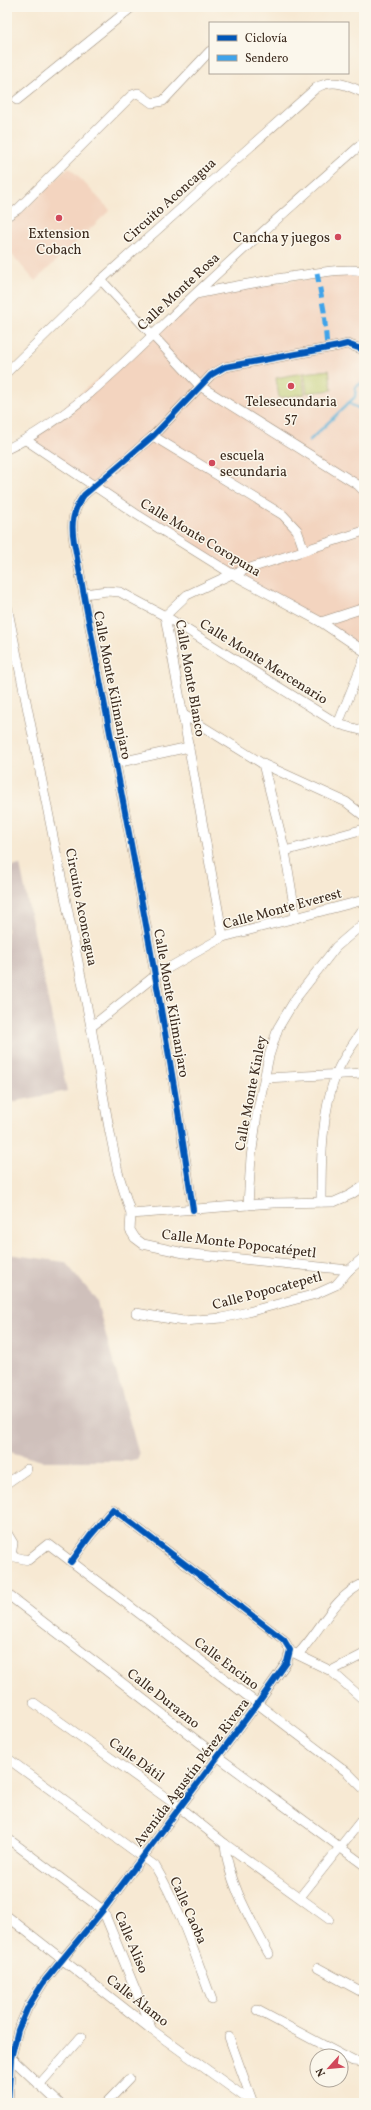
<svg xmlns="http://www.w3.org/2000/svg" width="371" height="2110" font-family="Vollkorn,serif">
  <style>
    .built { fill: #f3d4bf }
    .industrial { fill: #cfc0bb }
    .green { fill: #bbc96a; stroke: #7b7a44 }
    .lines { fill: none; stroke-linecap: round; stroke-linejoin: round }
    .stream { stroke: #5bb0d7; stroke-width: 2.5 }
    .minor-casing { stroke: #998a78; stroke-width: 10 }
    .minor { stroke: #fff; stroke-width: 9 }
    .quiet { stroke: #3fa3ea; stroke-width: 5; stroke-dasharray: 10 5; stroke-linecap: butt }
    .cycleway-casing { stroke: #fbf7ec; stroke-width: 8 }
    .cycleway { stroke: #0057b8; stroke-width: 6 }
    .poi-dot { fill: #d1495b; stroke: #fbf7ec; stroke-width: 1.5 }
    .labels { text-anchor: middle; stroke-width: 3; stroke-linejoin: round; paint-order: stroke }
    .street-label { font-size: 14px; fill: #3b2a1e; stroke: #fbf7ec }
    .poi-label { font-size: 14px; fill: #3b2a1e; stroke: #fbf7ec }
  </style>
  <rect width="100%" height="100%" fill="#fbf7ec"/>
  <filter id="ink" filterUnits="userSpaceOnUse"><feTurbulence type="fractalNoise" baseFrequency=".025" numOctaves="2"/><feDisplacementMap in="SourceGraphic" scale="8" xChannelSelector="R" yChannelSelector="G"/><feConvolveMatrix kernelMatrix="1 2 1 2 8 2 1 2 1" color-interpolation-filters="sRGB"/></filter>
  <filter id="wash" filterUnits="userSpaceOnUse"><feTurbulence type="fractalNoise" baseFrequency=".012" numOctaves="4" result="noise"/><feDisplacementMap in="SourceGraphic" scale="16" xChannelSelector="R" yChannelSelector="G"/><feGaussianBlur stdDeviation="0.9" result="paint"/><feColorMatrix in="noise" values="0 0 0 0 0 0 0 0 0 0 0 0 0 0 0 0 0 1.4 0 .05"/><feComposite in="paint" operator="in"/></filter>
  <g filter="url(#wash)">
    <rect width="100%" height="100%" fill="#f7e9d3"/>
    <g class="built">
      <polygon points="69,167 110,210 35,281 7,249 7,227"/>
      <polygon points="364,271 364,651 232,574 26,440 196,294"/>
    </g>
    <g class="industrial">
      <polygon points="20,865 67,1091 7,1103 7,868"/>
      <polygon points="7,1254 65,1262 96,1299 139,1455 137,1459 128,1461 42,1461 7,1451"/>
    </g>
    <g class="green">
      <polygon points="329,370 332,390 307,393 304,373"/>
      <polygon points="302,373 305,394 279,398 276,378"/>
    </g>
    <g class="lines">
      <g class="stream">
        <polyline points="348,403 364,411"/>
        <polyline points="309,441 355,397 356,387 364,381"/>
      </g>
    </g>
  </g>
  <g filter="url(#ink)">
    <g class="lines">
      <g class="minor-casing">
        <g id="minor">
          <polyline points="17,100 132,7"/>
          <polyline points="7,216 18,209 132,95 138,93 152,103 163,101 210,51"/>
          <polyline points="101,280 200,386 358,485 364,491"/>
          <path d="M196,294C229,287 263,281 296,276C319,273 341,268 364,271"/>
          <path d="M7,372L101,280L316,88C333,78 348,85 364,93"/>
          <polyline points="153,436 283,515 297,530 304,550"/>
          <polyline points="26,440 136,514 232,574 321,622 364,651"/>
          <path d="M7,449C82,413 145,340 206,284C258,235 311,189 364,142"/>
          <polyline points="84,594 107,591 120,592 165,616 338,724 364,731"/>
          <polyline points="7,606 91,1027 109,1128 118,1172 131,1214 130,1230 135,1238 143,1244 184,1253 349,1270"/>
          <polyline points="321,622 364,608"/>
          <polyline points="184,715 263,764 346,802 364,816"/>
          <polyline points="338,724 364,659"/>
          <polyline points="116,763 189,747"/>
          <polyline points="263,764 285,851 296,918"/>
          <polyline points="285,851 364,829"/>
          <polyline points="223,937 165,616 187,595 232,574 364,531"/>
          <polyline points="91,1027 156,975 223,937 364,900"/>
          <polyline points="265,1078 364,1073"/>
          <path d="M321,1202C321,1160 321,1112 337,1072C343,1057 355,1042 364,1028"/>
          <polyline points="248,1205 251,1157 257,1114 269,1056 278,1028 296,998 336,947 364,923"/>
          <path d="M193,1210C161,986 115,764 74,542C71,524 72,511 84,495L153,436L211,375L225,367L339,346L347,344L364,350"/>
          <polyline points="131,1214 273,1203 334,1202 350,1195 364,1186"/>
          <polyline points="136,1313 183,1321 222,1318 248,1312 316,1294 336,1285 349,1270 364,1257"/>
          <polyline points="7,1483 27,1469"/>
          <polyline points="7,1533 13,1543 11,1556 7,1562"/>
          <polyline points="11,1556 28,1560 48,1544 51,1546 347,1772 364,1789"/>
          <polyline points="7,1594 217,1756 364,1865"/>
          <polyline points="294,1653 331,1671 364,1700"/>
          <path d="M298,1654C321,1631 332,1598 364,1583"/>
          <polyline points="331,1671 364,1654"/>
          <polyline points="34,1703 179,1807 225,1844 329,1919"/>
          <path d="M7,1758L155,1866C180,1908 195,1955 212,2000"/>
          <polyline points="7,1838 103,1910 151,2028"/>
          <path d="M225,1844C228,1883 251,1920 269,1954"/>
          <polyline points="301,1896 364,1817"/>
          <polyline points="7,1916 152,2030 253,2103"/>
          <polyline points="318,1968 364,1993"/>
          <polyline points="257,2010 353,2061 364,2062"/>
          <polyline points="229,2037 253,2103"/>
          <polyline points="9,2056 59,2103"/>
          <polyline points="39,2085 81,2037"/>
          <polyline points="8,2103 11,2058 18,2030 28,2007 43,1983 103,1910 258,1703 287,1662 290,1650 284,1640 113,1509 90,1536 71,1562"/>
          <polyline points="106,2103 129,2079"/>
        </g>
      </g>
      <use href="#minor" class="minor"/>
      <polyline class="quiet" points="317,273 324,311 327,348"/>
      <g class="cycleway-casing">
        <g id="cycleway">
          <path d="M193,1210C161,986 115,764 74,542C71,524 72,511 84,495L153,436L211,375L225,367L339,346L347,344L364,350"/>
          <polyline points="8,2103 11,2058 18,2030 28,2007 43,1983 103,1910 258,1703 287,1662 290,1650 284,1640 113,1509 90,1536 71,1562"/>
        </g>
      </g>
      <use href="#cycleway" class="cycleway"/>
    </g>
  </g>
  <g class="poi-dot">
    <circle cx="59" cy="218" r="4"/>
    <circle cx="338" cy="237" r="4"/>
    <circle cx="291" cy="386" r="4"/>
    <circle cx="212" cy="463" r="4"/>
  </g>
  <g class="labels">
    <g class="street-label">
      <text transform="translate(169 200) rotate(-42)" y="5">Circuito Aconcagua</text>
      <text transform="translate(178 291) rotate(-43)" y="5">Calle Monte Rosa</text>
      <text transform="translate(201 537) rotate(31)" y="5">Calle Monte Coropuna</text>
      <text transform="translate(264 661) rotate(32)" y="5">Calle Monte Mercenario</text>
      <text transform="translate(191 678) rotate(80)" y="5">Calle Monte Blanco</text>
      <text transform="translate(113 685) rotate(79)" y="5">Calle Monte Kilimanjaro</text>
      <text transform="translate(82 907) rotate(79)" y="5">Circuito Aconcagua</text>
      <text transform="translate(282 908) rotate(-15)" y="5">Calle Monte Everest</text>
      <text transform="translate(172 1003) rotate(80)" y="5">Calle Monte Kilimanjaro</text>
      <text transform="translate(250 1093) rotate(-79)" y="5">Calle Monte Kinley</text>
      <text transform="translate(239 1243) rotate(7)" y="5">Calle Monte Popocatépetl</text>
      <text transform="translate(267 1290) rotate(-15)" y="5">Calle Popocatepetl</text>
      <text transform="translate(227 1663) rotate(37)" y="5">Calle Encino</text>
      <text transform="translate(164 1698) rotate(38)" y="5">Calle Durazno</text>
      <text transform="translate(137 1759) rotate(36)" y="5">Calle Dátil</text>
      <text transform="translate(191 1772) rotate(-53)" y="5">Avenida Agustín Pérez Rivera</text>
      <text transform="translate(189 1910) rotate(66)" y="5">Calle Caoba</text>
      <text transform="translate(132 1942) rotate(67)" y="5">Calle Aliso</text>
      <text transform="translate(138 2000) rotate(38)" y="5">Calle Álamo</text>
    </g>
    <g class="poi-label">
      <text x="59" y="238">Extension<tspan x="59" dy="16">Cobach</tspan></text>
      <text x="330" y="242" text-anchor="end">Cancha y juegos</text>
      <text x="291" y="406">Telesecundaria<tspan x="291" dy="16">57</tspan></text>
      <text x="220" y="460" text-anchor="start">escuela<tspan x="220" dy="16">secundaria</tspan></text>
    </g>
  </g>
  <rect width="371" height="2110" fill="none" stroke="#fbf7ec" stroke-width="24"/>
  <rect x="209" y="22" width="140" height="52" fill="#fbf7ec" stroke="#aea59a"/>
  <rect x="217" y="35" width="20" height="6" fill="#0057b8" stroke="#aea59a"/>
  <text x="245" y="42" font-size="12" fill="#3b2a1e">Ciclovía</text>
  <rect x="217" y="55" width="20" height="6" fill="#3fa3ea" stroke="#aea59a"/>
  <text x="245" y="62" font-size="12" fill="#3b2a1e">Sendero</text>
  <g transform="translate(329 2068) rotate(243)"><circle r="19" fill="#fbf7ec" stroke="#aea59a"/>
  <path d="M0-3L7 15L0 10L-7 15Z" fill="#d1495b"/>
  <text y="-6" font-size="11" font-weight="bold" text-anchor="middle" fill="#3b2a1e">N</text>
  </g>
</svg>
